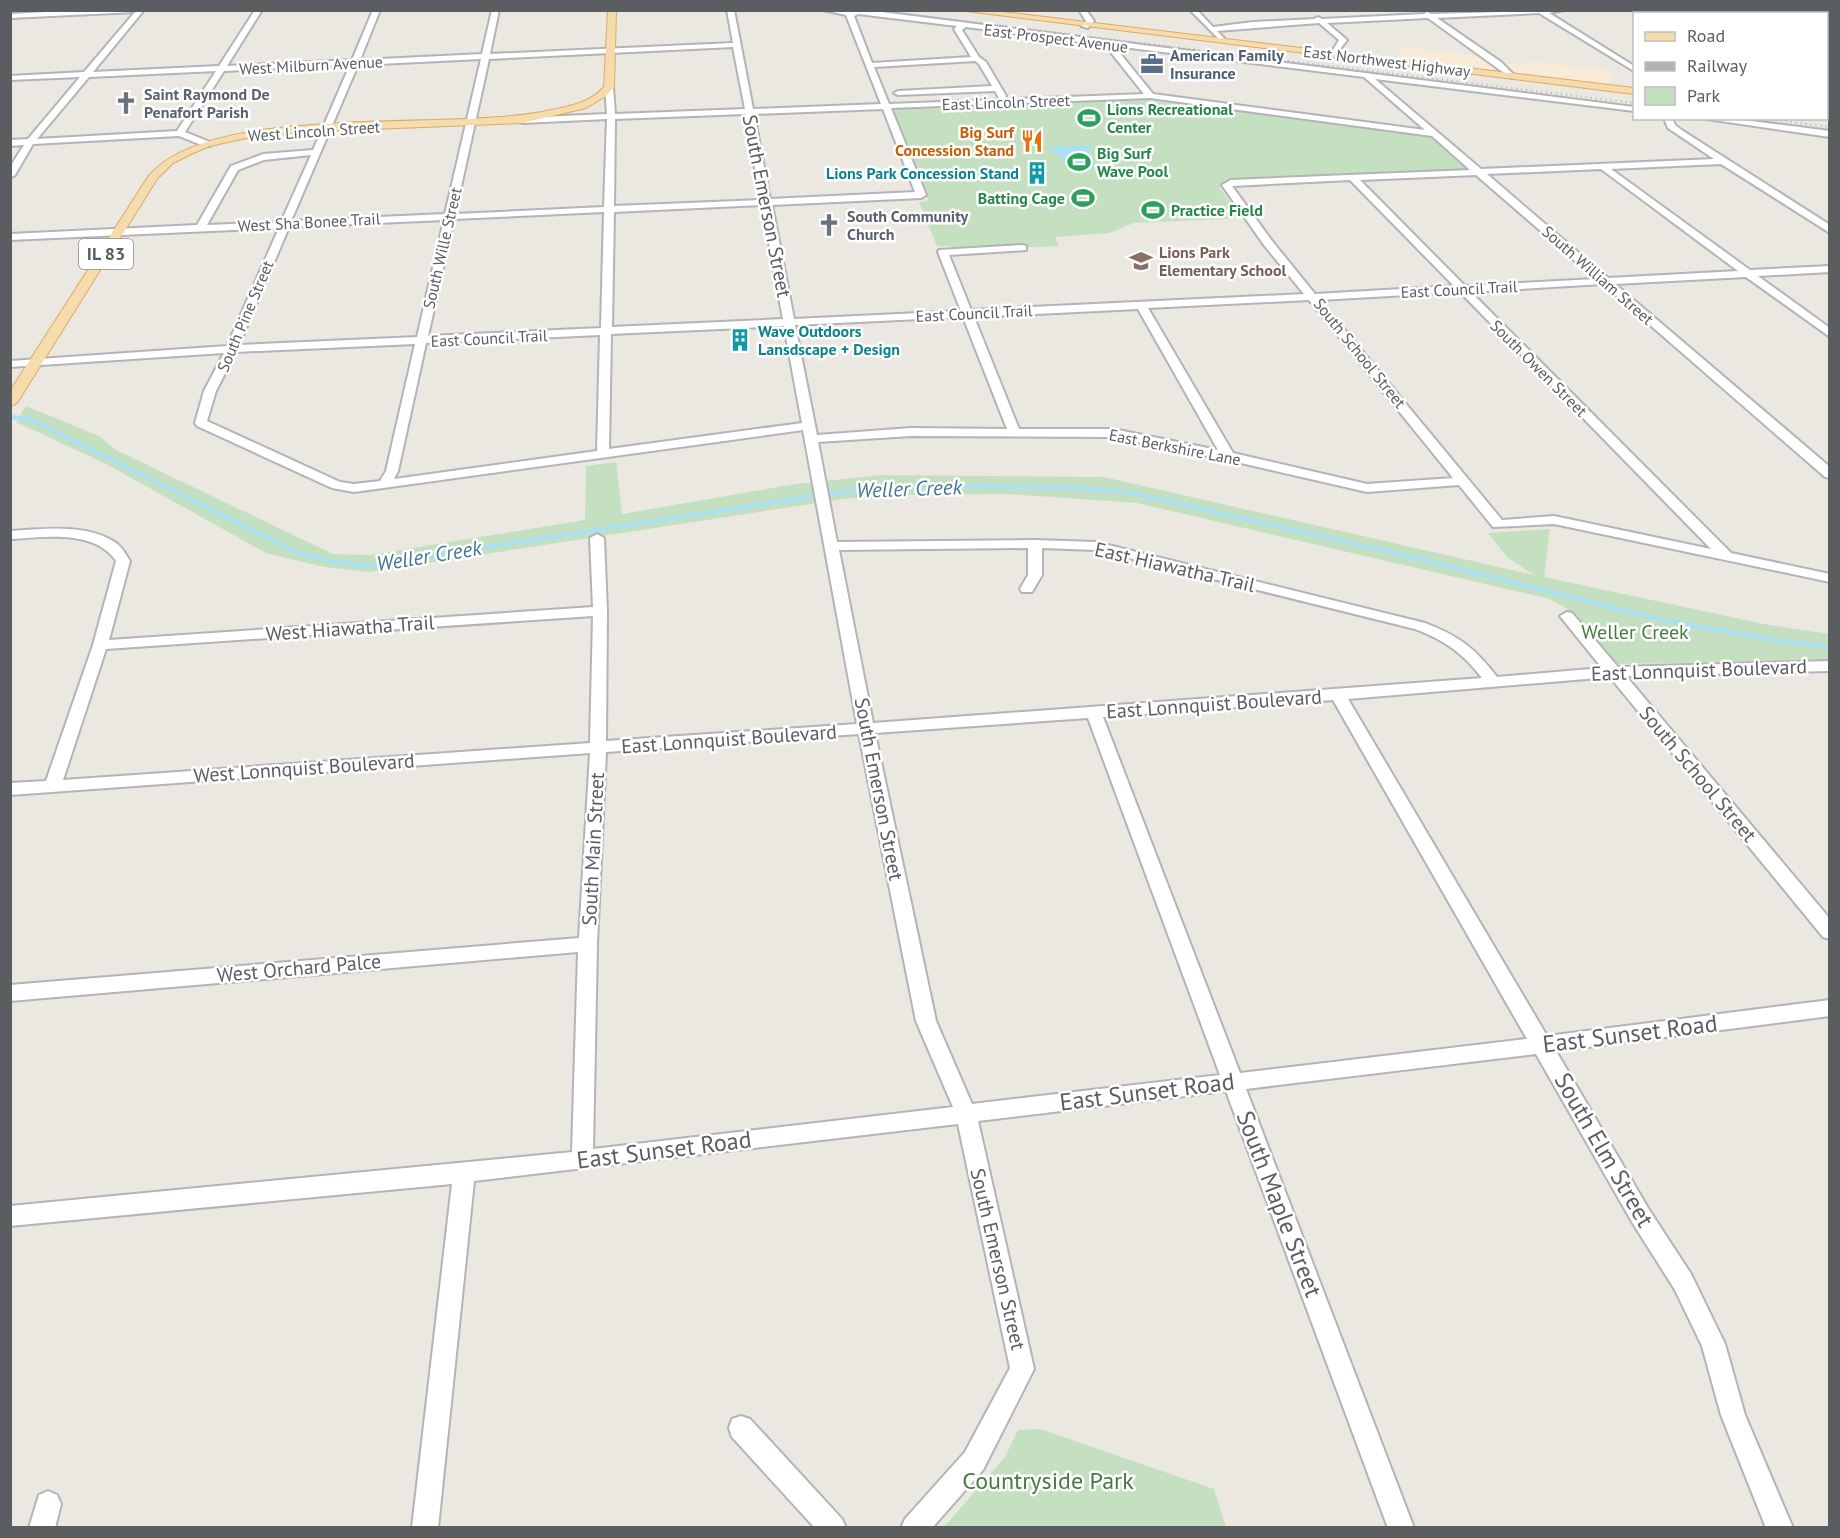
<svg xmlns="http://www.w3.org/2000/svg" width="1840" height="1538" font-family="'PT Sans',sans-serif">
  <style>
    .commercial { fill: #f9ebd8 }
    .green { fill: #c5e0c0 }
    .water { fill: #a8e0f4 }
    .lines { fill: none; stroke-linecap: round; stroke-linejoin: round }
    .stream { stroke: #a8e0f4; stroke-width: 4 }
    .minor-casing { stroke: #b2b4b7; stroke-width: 4 }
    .major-casing { stroke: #dfa865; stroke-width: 2 }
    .minor { fill: #fff; fill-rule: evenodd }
    .major { fill: #f5dcac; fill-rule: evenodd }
    .rail { stroke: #afb0b0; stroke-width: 2; stroke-dasharray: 1 4; stroke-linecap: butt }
    .labels { text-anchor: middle; stroke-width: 5; stroke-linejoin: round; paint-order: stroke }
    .far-street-label { font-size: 16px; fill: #5a5e60; stroke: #fff }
    .far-service-label { font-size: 16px; font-weight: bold; fill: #4e5e75; stroke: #fff; text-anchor: start }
    .far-worship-label { font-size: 16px; font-weight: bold; fill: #5b616d; stroke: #fff; text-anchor: start }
    .far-leisure-label { font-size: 16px; font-weight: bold; fill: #27864d; stroke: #fff; text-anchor: start }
    .far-food-label { font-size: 16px; font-weight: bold; fill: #c56008; stroke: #fff; text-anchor: end }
    .far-culture-label { font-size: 16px; font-weight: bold; fill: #0d838f; stroke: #fff; text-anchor: end }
    .far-education-label { font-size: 16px; font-weight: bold; fill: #785e54; stroke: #fff; text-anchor: start }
    .shield { fill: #fff; stroke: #8c8e90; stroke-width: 1.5 }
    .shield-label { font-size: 18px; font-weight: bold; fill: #5a5e60 }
    .street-label { font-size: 20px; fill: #5a5e60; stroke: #fff }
    .park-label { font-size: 20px; fill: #457b3d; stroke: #fff }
    .water-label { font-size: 21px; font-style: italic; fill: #427793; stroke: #fff }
    .near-street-label { font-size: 24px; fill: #5a5e60; stroke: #fff }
    .near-park-label { font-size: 24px; fill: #457b3d; stroke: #fff }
  </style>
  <rect width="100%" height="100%" fill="#ebe7e1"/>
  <polygon class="commercial" points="1403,47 1474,55 1508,64 1539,62 1613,71 1609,85 1396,59"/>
  <g class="green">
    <polygon points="1138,99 1429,135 1467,169 1226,181 1220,185 1220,189 1243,218 1134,223 1109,233 1055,237 1059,246 958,250 950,246 937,246 919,202 929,201 893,109"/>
    <polygon points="26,406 99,436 116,450 333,554 369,555 585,520 586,466 616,462 622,514 796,484 882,475 1104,477 1534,575 1508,558 1488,533 1550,529 1544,577 1764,624 1829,634 1829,660 1619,664 1611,659 1572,612 1550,599 1137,503 1008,494 893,495 843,499 369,572 324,567 266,553 108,465 16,422"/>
    <polygon points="1040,1429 1214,1489 1226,1527 944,1527 1005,1457 1018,1430"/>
  </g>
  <polygon class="water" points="1059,146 1092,146 1088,154 1098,168 1069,170 1060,156 1048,148"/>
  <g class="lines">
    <polyline class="stream" points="10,417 30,419 294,551 329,561 365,566 878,486 1062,487 1128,492 1429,561 1653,618 1779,641 1830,646"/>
    <g class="minor-casing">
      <g id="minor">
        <path d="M83,10H144L93,72L219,66L255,10H262L227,66L352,60L373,10H380L360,60L482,54L492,10H499L490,54L733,43L727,10H734L753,109L881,104L846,15L823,10H866L1634,107V111L1375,79L1481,169L1714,159L1668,128L1664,118H1672L1675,125L1683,131L1830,225V233L1721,164L1611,169L1750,270L1830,266V272L1758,276L1830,328V337L1746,277L1615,284L1830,467V478L1825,477L1603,284L1471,292L1731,553L1830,574V582L1554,524L1493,527L1459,485L1367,492L1228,460L1113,437L911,436L818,442L837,542L1035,540L1096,542L1425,623C1459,636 1475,648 1497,677L1602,668L1560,616L1567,612L1572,613L1618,667L1830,661V671L1626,676L1830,919V939L1823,937L1610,677L1348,699L1547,1036L1830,1000V1016L1556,1051L1648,1208L1691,1274L1725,1344L1745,1415L1793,1528H1766L1721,1415L1702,1346L1675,1290L1632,1222L1536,1054L1246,1089L1414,1528H1388L1226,1091L978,1121L1034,1369L983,1470L932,1528H901L905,1519L965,1452L1010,1368L958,1124L474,1181L438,1528H412L452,1184L10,1226V1206L572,1152L578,952L10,1001V985L579,938L590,753L10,795V783L46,781L93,645L116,561C95,529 44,537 10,539V531C43,529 87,523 116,543C122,547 126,555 130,561L109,640L593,607L590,538L597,534L604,538L607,611L606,741L857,724L803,430L354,492L332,488L197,426L195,423L204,391L224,353L10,367V361L227,346L279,228L10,240V234L197,225L231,166L263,154L313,150L350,65L224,71L185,132L210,142V146H204L179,136L33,144L15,175L10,178V167L24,145L10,146V140L28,139L80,77L10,80V76L84,72L135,12L10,18V14ZM858,14L957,26L954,29L971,57L872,63L854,16ZM966,27L1105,45L1144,94L889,104L874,67L975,61L979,64L992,86L898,91L894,93L898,95L995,91L999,98H1005L1006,96L986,62L979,57L962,30ZM1114,46L1364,77L1425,130L1153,94ZM733,47L745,109L615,114L613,87L609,85L605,87L607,114L519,118L518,120L522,123L607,119L604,207L455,214L489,59ZM481,59L445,214L291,221L358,65ZM216,71L177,131L37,139L89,77ZM1150,98L1432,136L1470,170L1231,180L1222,185L1264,245L1304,294L971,310L949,255L1026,250V246L1022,245L939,250L938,252L961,311L794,319L772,205L921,198L926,195L891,108ZM883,109L915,192L770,199L754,114ZM745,114L761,200L614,206L615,119ZM311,155L281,222L207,225L238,170L264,160ZM1601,169L1738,271L1608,278L1487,174ZM1476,175L1596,279L1465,286L1360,180ZM1350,180L1454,286L1315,294L1272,241L1232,186ZM762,205L783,319L612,327L614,212ZM604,212L601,328L428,336L454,219ZM444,220L417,337L239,345L289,227ZM1460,292L1711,549L1554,516L1502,520L1320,300ZM1309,300L1453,478L1367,484L1233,453L1148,308ZM1138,309L1218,450L1113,429H1019L974,317ZM963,317L1007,429L911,428L817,435L795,325ZM784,326L802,423L609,449L611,334ZM600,335L597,451L394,479L398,471L426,343ZM415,344L386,471L380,481L354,484L340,482L207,421L216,391L236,352ZM1028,548V575L1020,589L1022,592H1032L1042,575V548L1096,550L1415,629C1444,640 1463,653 1482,678L873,723L839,550ZM593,616L590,743L63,780L106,649ZM1333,700L1527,1039L1240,1073L1103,717ZM1088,718L1220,1075L972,1104L936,1021L875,733ZM859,734L916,1021L953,1107L593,1149L597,944L606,752Z"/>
        <polygon points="1079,10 1086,10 1094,21 1088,28 1081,26 1086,21"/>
        <polygon points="1190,10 1197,10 1213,27 1253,22 1314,19 1318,17 1322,19 1424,14 1427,12 1431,14 1564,10 1549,13 1634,66 1634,71 1539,13 1437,18 1501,62 1515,76 1511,78 1428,18 1327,23 1347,40 1334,57 1330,55 1339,40 1319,23 1217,31 1224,38 1220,40"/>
        <polygon points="1658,10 1666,10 1669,14 1661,14"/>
        <polygon points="1780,10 1788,10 1792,14 1784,14"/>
        <polygon points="1826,30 1830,31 1830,35 1826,34"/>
        <rect x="1826" y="69" width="4" height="4"/>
        <polygon points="1700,118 1728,118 1830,131 1830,137"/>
        <polygon points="741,1416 750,1419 842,1519 846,1528 815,1528 732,1437 729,1428 732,1419"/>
        <polygon points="48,1491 57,1495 61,1504 55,1528 29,1528 39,1495"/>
      </g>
    </g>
    <g class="major-casing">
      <g id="major">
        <path d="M608,10H616L614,87L606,96L586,108L522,123L298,132L246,138L210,146L191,154L173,163L157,179L17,403L10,407V391L148,177C210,100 454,133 551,110C571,106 591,102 604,87Z"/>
        <polygon points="957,10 986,10 1634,88 1634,94"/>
        <rect x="1826" y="112" width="4" height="6"/>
      </g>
    </g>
    <use href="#minor" class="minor"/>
    <use href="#major" class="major"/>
    <g class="rail">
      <polyline points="871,10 1634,103"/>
      <polyline points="1761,118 1830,127"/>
    </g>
  </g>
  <defs>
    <g id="office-bare" transform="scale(1.8)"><path d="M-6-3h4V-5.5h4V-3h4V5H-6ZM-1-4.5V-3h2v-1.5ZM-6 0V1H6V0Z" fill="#5c6f8a" stroke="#fff" stroke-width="2.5" paint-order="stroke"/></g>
    <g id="church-bare" transform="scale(1.8)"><path d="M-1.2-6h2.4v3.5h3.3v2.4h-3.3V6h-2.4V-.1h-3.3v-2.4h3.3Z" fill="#6b7280" stroke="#fff" stroke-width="2.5" paint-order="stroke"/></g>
    <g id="stadium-bare" transform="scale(1.8)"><path d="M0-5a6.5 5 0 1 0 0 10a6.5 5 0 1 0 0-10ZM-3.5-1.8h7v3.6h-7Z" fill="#2e9e5b" stroke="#fff" stroke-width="2.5" paint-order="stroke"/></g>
    <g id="restaurant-bare" transform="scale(1.8)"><path d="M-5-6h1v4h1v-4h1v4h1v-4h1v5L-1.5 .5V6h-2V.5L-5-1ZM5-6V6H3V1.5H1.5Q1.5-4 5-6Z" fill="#e8710a" stroke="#fff" stroke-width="2.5" paint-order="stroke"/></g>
    <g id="building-bare" transform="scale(1.8)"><path d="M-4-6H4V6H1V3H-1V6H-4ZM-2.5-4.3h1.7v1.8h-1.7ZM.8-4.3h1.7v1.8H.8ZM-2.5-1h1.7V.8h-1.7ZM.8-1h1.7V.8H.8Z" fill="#0f9aa8" stroke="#fff" stroke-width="2.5" paint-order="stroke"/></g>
    <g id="school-bare" transform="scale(1.8)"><path d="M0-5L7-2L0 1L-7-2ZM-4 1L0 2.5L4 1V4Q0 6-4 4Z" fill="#8d6e63" stroke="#fff" stroke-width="2.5" paint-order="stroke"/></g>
  </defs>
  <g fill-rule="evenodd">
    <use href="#office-bare" x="1152" y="64"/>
    <use href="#church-bare" x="126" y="103"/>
    <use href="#stadium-bare" x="1089" y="118"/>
    <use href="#restaurant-bare" x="1032" y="141"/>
    <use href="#stadium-bare" x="1079" y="162"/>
    <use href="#building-bare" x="1037" y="173"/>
    <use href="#stadium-bare" x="1083" y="198"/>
    <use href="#stadium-bare" x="1153" y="210"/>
    <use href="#church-bare" x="829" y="225"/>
    <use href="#school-bare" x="1141" y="261"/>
    <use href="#building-bare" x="740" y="340"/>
  </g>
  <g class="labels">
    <g class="far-street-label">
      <text transform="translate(1056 38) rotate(7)" y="6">East Prospect Avenue</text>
      <text transform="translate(1387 61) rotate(7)" y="6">East Northwest Highway</text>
      <text transform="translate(311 65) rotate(-3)" y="6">West Milburn Avenue</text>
      <text transform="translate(1006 102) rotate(-2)" y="6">East Lincoln Street</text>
      <text transform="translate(314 131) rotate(-4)" y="6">West Lincoln Street</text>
      <text transform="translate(309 222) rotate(-3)" y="6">West Sha Bonee Trail</text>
      <text transform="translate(442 248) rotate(-77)" y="6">South Wille Street</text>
      <text transform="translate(1598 275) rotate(41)" y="6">South William Street</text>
      <text transform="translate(1459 289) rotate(-3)" y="6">East Council Trail</text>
      <text transform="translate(974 313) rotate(-3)" y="6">East Council Trail</text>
      <text transform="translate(245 316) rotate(-67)" y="6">South Pine Street</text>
      <text transform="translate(489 338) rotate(-3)" y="6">East Council Trail</text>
      <text transform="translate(1360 353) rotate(51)" y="6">South School Street</text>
      <text transform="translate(1539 368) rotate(45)" y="6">South Owen Street</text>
      <text transform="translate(1175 447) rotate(11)" y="6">East Berkshire Lane</text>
    </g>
    <g class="far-service-label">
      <text x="1170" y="61">American Family<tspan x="1170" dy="18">Insurance</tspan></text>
    </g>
    <g class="far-worship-label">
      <text x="144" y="100">Saint Raymond De<tspan x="144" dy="18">Penafort Parish</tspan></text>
      <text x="847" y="222">South Community<tspan x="847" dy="18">Church</tspan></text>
    </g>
    <g class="far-leisure-label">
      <text x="1107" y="115">Lions Recreational<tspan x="1107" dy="18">Center</tspan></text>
      <text x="1097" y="159">Big Surf<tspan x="1097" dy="18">Wave Pool</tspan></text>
      <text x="1065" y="204" text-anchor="end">Batting Cage</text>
      <text x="1171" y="216">Practice Field</text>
    </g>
    <g class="far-food-label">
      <text x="1014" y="138">Big Surf<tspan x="1014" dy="18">Concession Stand</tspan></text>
    </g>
    <g class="far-culture-label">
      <text x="1019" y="179">Lions Park Concession Stand</text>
      <text x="758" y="337" text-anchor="start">Wave Outdoors<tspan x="758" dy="18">Lansdscape + Design</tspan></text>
    </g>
    <g class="far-education-label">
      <text x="1159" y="258">Lions Park<tspan x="1159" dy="18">Elementary School</tspan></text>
    </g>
    <rect class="shield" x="79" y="239" width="54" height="30" rx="4.5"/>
    <g class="shield-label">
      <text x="106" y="260">IL 83</text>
    </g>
    <g class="street-label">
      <text transform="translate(767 206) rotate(79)" y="7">South Emerson Street</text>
      <text transform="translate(1175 567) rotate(13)" y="7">East Hiawatha Trail</text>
      <text transform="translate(350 628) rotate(-4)" y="7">West Hiawatha Trail</text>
      <text transform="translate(1699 670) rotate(-2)" y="7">East Lonnquist Boulevard</text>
      <text transform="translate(1214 704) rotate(-4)" y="7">East Lonnquist Boulevard</text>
      <text transform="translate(729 739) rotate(-4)" y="7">East Lonnquist Boulevard</text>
      <text transform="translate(304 768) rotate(-4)" y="7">West Lonnquist Boulevard</text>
      <text transform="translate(1698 774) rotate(50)" y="7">South School Street</text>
      <text transform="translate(879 789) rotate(79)" y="7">South Emerson Street</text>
      <text transform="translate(593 849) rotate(-87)" y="7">South Main Street</text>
      <text transform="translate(299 968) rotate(-5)" y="7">West Orchard Palce</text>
      <text transform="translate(998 1259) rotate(77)" y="7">South Emerson Street</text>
    </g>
    <g class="park-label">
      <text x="1635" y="639">Weller Creek</text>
    </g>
    <g class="water-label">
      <text transform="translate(909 489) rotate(-2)" y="7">Weller Creek</text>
      <text transform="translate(429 556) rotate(-9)" y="7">Weller Creek</text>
    </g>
    <g class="near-street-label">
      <text transform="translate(1630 1034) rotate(-7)" y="8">East Sunset Road</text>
      <text transform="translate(1147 1092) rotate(-7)" y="8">East Sunset Road</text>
      <text transform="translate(664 1150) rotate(-7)" y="8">East Sunset Road</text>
      <text transform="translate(1604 1150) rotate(60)" y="8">South Elm Street</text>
      <text transform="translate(1279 1204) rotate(69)" y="8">South Maple Street</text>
    </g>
    <g class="near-park-label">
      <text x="1048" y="1489">Countryside Park</text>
    </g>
  </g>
  <rect width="1840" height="1538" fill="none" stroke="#5a5e60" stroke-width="24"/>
  <rect x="1633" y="12" width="195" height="108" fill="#ffffff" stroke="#bdbfbf" stroke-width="1.5"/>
  <rect x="1645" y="32" width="30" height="9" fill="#f5dcac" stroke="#bdbfbf" stroke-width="1.5"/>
  <text x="1687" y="42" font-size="18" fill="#5a5e60">Road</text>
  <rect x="1645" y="62" width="30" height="9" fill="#afb0b0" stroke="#bdbfbf" stroke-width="1.5"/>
  <text x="1687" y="72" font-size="18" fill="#5a5e60">Railway</text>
  <rect x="1645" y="87" width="30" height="18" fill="#c5e0c0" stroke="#bdbfbf" stroke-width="1.5"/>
  <text x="1687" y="102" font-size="18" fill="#5a5e60">Park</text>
</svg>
